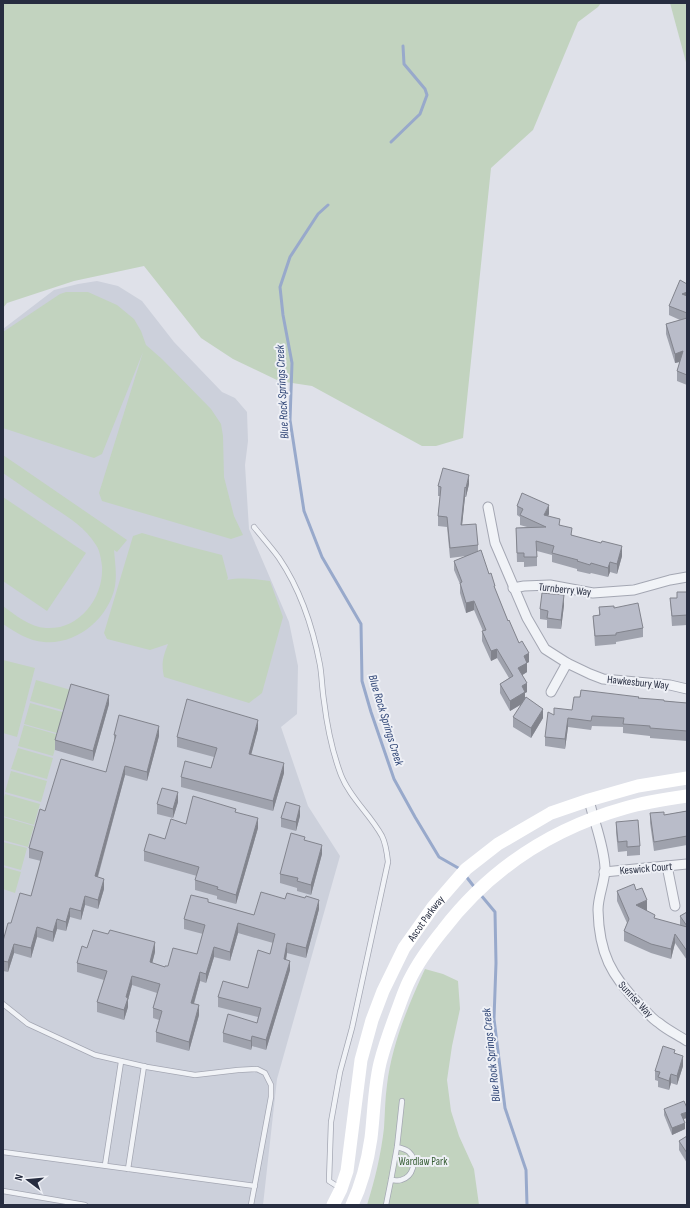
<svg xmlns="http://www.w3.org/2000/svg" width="690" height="1208" font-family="'Sofia Sans Condensed',sans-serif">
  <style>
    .built { fill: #ccd0db }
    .green { fill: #c2d3bf }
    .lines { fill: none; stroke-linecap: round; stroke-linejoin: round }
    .stream { stroke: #98a9cb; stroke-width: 3 }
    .lane-casing { stroke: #a4a7b3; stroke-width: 6 }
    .street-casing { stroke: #a4a7b3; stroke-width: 11 }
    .lane { stroke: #f1f3f7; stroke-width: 4.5 }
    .street { stroke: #f1f3f7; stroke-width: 9 }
    .secondary { stroke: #fff; stroke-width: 13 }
    .wall { fill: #9fa2ad }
    .shaded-wall { fill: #82848d }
    .building { fill: #b9bcc9; stroke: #82848d }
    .labels { text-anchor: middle; stroke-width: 4; stroke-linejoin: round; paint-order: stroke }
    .street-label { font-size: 11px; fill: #272d40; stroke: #eef0f6 }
    .park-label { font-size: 11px; fill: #365d33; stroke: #eef0f6 }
    .water-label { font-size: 12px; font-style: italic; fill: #2f4576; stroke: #eef0f6 }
  </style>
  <rect width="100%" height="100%" fill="#dfe1e9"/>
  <polygon class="built" points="97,281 118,286 142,301 174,342 222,392 235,398 247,412 248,441 245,465 249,529 289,622 298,666 297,714 281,727 308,806 340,856 277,1079 263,1205 13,1205 3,1203 3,329 54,290 78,284"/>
  <g class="green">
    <polygon points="3,3 601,3 598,7 578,22 533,130 491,168 463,438 436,446 422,446 312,386 279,381 233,359 201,338 144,266 74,281 7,303 3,308"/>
    <polygon points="670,3 687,3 687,66"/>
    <polygon points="66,292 88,292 117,305 134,319 141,331 146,345 162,359 211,409 221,424 223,436 224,477 234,516 243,535 231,539 102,501 99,493 143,352 102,454 94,458 3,428 3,332 60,294"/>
    <path d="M3,455L127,540L117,552L114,550C115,563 117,574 115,586C109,618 77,645 44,642C29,641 15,632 3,624V606C15,615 30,627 46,628C80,630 104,597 102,566C101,559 100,551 96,545C85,527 68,517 51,506C35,495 19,484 3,473Z"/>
    <polygon points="3,497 86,553 47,611 3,581"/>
    <path d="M142,533L187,546L222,555L228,578L227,580C241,577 256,579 270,581L283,617L262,693L249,703L164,677C161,663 163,657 168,644L150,650L107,639L104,633L133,536Z"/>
    <polygon points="3,660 35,668 17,737 3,733"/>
    <polygon points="36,680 71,690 66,711 30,701"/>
    <polygon points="30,703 66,713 60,734 24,724"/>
    <polygon points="24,725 59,735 53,756 18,746"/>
    <polygon points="18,748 53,758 47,779 11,769"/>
    <polygon points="11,771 47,781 41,802 5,792"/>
    <polygon points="5,794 40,804 34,825 3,816 3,800"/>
    <polygon points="3,817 34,826 28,847 3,840"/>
    <polygon points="3,842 27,848 21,870 3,865"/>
    <polygon points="3,867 21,872 15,893 3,889"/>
    <path d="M425,969L443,974L458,981L460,1009L452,1046L447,1080L451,1111L459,1136L474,1169L479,1205H367C375,1180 381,1154 384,1128C385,1113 385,1099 387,1085C392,1044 408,1006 425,969Z"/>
  </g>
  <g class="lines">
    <g class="stream">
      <polyline points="391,142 420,114 427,95 425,89 404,64 403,46"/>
      <polyline points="328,205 318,214 290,257 280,287 283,315 292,363 290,420 304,511 322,557 361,624 362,681 371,712 394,779 415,817 439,857 460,869"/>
      <polyline points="465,875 475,888"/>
      <polyline points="480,894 495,912 496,963 494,1019 505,1108 526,1170 527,1205"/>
    </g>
    <g class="lane-casing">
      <g id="lane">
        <path d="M254,527C262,537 271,547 279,558C300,589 313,628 320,665C322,677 322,689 324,701C327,726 332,751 341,775C350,798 370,814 382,836C386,844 387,853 388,862L352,1028L340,1072L331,1122L329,1181L340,1188"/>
        <polyline points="3,1004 28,1024 95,1055 147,1067 195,1075 238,1070 257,1069 265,1073 271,1085 271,1097 251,1205"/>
        <polyline points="3,1152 255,1186"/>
        <polyline points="105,1165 121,1062"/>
        <polyline points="128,1169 144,1066"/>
        <polyline points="391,1180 397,1147"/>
        <polyline points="3,1191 85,1205"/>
        <path d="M386,1205L391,1180C394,1180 398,1181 401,1180C413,1177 418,1160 409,1152C406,1149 401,1148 397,1147L402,1101"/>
      </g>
    </g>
    <g class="street-casing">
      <g id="street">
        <polyline points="488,507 495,543 527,618 545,649 567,663 590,674 603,679 670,685 687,689"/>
        <polyline points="513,588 524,586 550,585 593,593 634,590 670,580 687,577"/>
        <polyline points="551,692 567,663"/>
        <path d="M589,800C594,822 604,845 605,868C605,882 598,896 598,910C599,953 611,976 641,1006C647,1012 652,1019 659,1023C667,1030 678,1035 687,1041"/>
        <polyline points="667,866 675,906"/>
        <polyline points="604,872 687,864"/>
      </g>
    </g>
    <use href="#lane" class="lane"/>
    <use href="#street" class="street"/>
    <g class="secondary">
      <path id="s1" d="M333,1205L341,1189L347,1171L361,1060L372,1020L383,991L404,948L433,907L466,869L498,844L551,813L589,800L638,786L687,778"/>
      <path d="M352,1205C361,1186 368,1159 371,1138C374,1113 374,1088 380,1063C385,1043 392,1025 399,1006C402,998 405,989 409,981C418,962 430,946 443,930C490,869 550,829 625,808C645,802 666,799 687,796"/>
    </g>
  </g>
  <g class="wall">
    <polygon points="687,284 687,385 677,381 677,371 680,362 675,363 666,334 666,324 680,320 669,315 669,306"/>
    <polygon points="469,484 466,497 465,497 462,525 478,545 478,551 489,574 508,621 519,643 529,662 527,663 527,672 522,675 527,692 525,693 525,698 543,718 531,738 513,727 513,717 522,704 510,711 500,693 500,684 509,678 497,658 491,661 482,641 482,631 483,631 474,610 466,613 460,593 460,584 454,570 454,561 466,556 450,558 447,527 438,526 438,516 440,496 438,496 438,486"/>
    <polygon points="517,506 549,514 548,516 560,525 572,535 622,556 617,574 610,572 608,577 591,573 590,574 577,571 577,569 552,562 552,555 537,551 537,566 524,567 524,562 517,562 516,528 527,527 520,525 520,517 517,515"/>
    <polygon points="677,592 687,592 687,625 672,626 670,598 677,598"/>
    <polygon points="564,605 561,629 547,628 547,620 540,619 540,609"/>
    <polygon points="599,607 614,608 643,628 643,637 616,642 616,644 595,646 593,616 599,615"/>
    <polygon points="580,697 638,698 664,701 687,703 687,741 650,738 650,736 623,733 623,727 592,726 591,730 568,727 565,749 545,746 545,737 572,710"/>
    <polygon points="109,704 93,761 55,750 55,740"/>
    <polygon points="258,729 251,754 284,773 273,811 181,787 181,777 211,768 214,757 177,747 177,737"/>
    <polygon points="114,735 159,736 147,781 125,775 98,877 104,889 98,909 85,905 81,920 70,917 66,931 57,929 53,942 37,937 31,958 14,953 8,972 3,971 3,941 11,923 31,896 41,861 29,858 29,848 45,811 106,772 114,742"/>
    <polygon points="178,802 173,818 157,814 157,804"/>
    <polygon points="687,811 687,845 654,851 650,823 650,813 664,815"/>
    <polygon points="236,812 258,828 236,904 217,899 217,896 195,890 195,880 197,876 144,861 144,851 165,839 186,824"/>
    <polygon points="300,816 296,831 281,827 281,818"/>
    <polygon points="616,822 640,846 640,855 627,856 627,851 618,852 616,832"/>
    <polygon points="305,840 322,854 311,895 297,891 297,888 280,883 280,874"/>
    <polygon points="636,890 647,910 646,910 655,919 680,925 680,916 687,912 687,960 675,943 671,959 651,953 624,941 624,931 627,923 617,901 617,891"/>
    <polygon points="208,902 254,915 319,909 306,958 287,953 286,960 290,970 266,1050 252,1046 251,1050 223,1042 223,1033 257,1023 258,1017 218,1007 218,997 248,988 270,954 273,943 238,933 230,961 214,957 206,983 200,981 194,1004 199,1015 189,1051 156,1042 156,1032 159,1020 153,1018 153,1008 157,993 132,985 128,1000 128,1007 124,1020 97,1012 97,1002 104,980 77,972 77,963 87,948 155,952 152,963 165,967 168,966 197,954 203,934 184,929 184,919"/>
    <polygon points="675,1053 683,1066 677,1085 671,1083 669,1090 658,1087 658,1081 655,1080 655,1071"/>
    <polygon points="664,1109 684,1119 685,1129 672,1135 664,1115"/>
    <polygon points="687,1136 687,1163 679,1150 679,1141"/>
  </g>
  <g class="shaded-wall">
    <polygon points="687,292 687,302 682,294"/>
    <polygon points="683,351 683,361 675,363 675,354"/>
    <polygon points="469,475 469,484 466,497 466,488"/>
    <polygon points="465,487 465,497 461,535 461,525"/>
    <polygon points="549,505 549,514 544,525 544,515"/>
    <polygon points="622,546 622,556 617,574 617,564"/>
    <polygon points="610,562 610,572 608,577 608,568"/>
    <polygon points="564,595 564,605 561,629 561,620"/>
    <polygon points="474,601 474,610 466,613 466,603"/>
    <polygon points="497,649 497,658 491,661 491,651"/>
    <polygon points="529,653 529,662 527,663 527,672 518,678 518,668 524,656"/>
    <polygon points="527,683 527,692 525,693 525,702 510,711 510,701 522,686"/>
    <polygon points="109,695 109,704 93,761 93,751"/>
    <polygon points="543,709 543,718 531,738 531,728"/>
    <polygon points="568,718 568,727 565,749 565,739"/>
    <polygon points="258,720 258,729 249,763 249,754"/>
    <polygon points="159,726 159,736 147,781 147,772"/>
    <polygon points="284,763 284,773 273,811 273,801"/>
    <polygon points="125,766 125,775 95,886 95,876"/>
    <polygon points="178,792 178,802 173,818 173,809"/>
    <polygon points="300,806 300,816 296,831 296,822"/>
    <polygon points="258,818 258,828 236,904 236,895"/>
    <polygon points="322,845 322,854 311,895 311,885"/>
    <polygon points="104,879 104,889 98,909 98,900"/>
    <polygon points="85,896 85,905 81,920 81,911"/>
    <polygon points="319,900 319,909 306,958 306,948"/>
    <polygon points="647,900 647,910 636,915 636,905"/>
    <polygon points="70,908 70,917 66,931 66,922"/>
    <polygon points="57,919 57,929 53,942 53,932"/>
    <polygon points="238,923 238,933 230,961 230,952"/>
    <polygon points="37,927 37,937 31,958 31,948"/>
    <polygon points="675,934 675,943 671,959 671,949"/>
    <polygon points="155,942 155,952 150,972 150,962"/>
    <polygon points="287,943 287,953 284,969 284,959"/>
    <polygon points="14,944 14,953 8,972 8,962"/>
    <polygon points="214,947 214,957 206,983 206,974"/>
    <polygon points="290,961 290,970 266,1050 266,1040"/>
    <polygon points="200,972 200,981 191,1013 191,1003"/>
    <polygon points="132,976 132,985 128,1000 128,1007 124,1020 124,1010 126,997"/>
    <polygon points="199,1005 199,1015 189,1051 189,1042"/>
    <polygon points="252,1036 252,1046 251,1050 251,1041"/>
    <polygon points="683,1056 683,1066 677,1085 677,1076"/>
    <polygon points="671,1074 671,1083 669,1090 669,1081"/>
    <polygon points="687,1112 687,1118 681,1120 681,1114"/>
    <polygon points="685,1123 685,1129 672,1135 672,1128"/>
  </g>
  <g class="building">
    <polygon points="680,280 687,284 687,292 682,294 687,296 687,313 669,306"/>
    <polygon points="687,318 687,375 677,371 683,351 675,354 666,324"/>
    <polygon points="443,468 469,475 466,488 465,487 461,525 476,524 478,545 450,548 447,517 438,516 441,487 438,486"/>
    <polygon points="522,493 549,505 544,515 560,519 559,525 572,528 571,535 601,543 602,541 622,546 617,564 610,562 608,568 591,563 590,565 577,561 578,560 552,553 554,546 536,541 537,557 524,557 524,553 517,553 516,528 546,527 520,515 523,509 517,506"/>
    <polygon points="481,550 489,574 491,573 495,586 494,586 508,621 509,620 519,643 522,641 529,653 524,656 527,663 518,668 527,683 522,686 525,692 510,701 500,684 513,676 497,649 491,651 482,631 486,630 474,601 466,603 460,583 462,582 454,561"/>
    <polygon points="677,592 687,592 687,615 672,616 670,598 677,598"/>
    <polygon points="542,593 564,595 561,620 547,618 548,611 540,609"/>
    <polygon points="638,603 643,628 616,633 616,635 595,636 593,616 600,615 599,607 614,606 614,608"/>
    <polygon points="71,684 109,695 93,751 55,740"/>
    <polygon points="581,690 639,697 638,698 664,700 664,701 687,703 687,731 650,728 650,726 623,724 624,718 592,716 591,721 568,718 565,739 545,737 548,712 554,715 554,708 572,710 574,697 580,697"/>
    <polygon points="526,697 543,709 531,728 513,717"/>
    <polygon points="187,699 258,720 249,754 284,763 273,801 181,777 185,761 211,768 217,748 177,737"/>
    <polygon points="119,715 159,726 147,772 125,766 95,876 104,879 98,900 85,896 81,911 70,908 66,922 57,919 53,932 37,927 31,948 14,944 8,962 3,961 3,941 8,923 11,923 20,893 31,896 43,852 29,848 40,809 45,811 61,759 106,772 116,735 114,735"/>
    <polygon points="162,788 178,792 173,809 157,804"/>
    <polygon points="193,796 236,809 235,812 258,818 236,895 217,889 218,887 195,880 199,867 144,851 149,834 165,839 171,819 186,824"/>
    <polygon points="286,802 300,806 296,822 281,818"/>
    <polygon points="687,811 687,836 654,842 650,813 664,812 664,815"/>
    <polygon points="638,820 640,846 627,847 627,841 618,842 616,822"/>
    <polygon points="291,833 305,837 304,840 322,845 311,885 297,881 298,878 280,874"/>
    <polygon points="634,884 636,890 642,888 647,900 636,905 655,915 654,918 687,927 687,951 675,934 671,949 651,944 624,931 629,919 617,891"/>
    <polygon points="261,892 285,899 287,893 305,898 306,896 319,900 306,948 287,943 284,959 290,961 266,1040 252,1036 251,1041 223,1033 228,1014 257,1023 261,1008 218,997 223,981 248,988 258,950 270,954 275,934 238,923 230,952 214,947 206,974 200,972 191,1003 199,1005 189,1042 156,1032 162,1011 153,1008 160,984 132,976 126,997 128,998 124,1010 97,1002 107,971 77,963 82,946 87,948 93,930 108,934 110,930 155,942 150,962 165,967 165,966 168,966 173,948 197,954 205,925 184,919 191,895 208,899 208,902 254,915"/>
    <polygon points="687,912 687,926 680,916"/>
    <polygon points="663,1046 675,1050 674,1053 683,1056 677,1076 671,1074 669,1081 658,1077 660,1072 655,1071"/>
    <polygon points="684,1101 687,1108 687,1112 681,1114 685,1123 672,1128 664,1109"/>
    <polygon points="687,1136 687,1153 679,1141"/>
  </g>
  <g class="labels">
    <g class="street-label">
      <text transform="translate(565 589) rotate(6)" y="4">Turnberry Way</text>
      <text transform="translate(638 682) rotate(6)" y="4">Hawkesbury Way</text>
      <text transform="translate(646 868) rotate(-5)" y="4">Keswick Court</text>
      <text dy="4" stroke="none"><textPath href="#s1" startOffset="306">Ascot Parkway</textPath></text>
      <text transform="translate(636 999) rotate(47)" y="4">Sunrise Way</text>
    </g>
    <g class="park-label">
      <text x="423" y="1165">Wardlaw Park</text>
    </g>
    <g class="water-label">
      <text transform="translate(282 392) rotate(-93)" y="4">Blue Rock Springs Creek</text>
      <text transform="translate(386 720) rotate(73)" y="4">Blue Rock Springs Creek</text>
      <text transform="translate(491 1055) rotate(-96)" y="4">Blue Rock Springs Creek</text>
    </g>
  </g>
  <rect width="690" height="1208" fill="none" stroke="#272d40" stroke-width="8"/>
  <g transform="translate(28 1180) rotate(286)" stroke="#eef0f6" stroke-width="3" paint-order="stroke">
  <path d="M0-3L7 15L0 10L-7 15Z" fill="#272d40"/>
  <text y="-6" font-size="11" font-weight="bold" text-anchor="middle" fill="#272d40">N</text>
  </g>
</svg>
